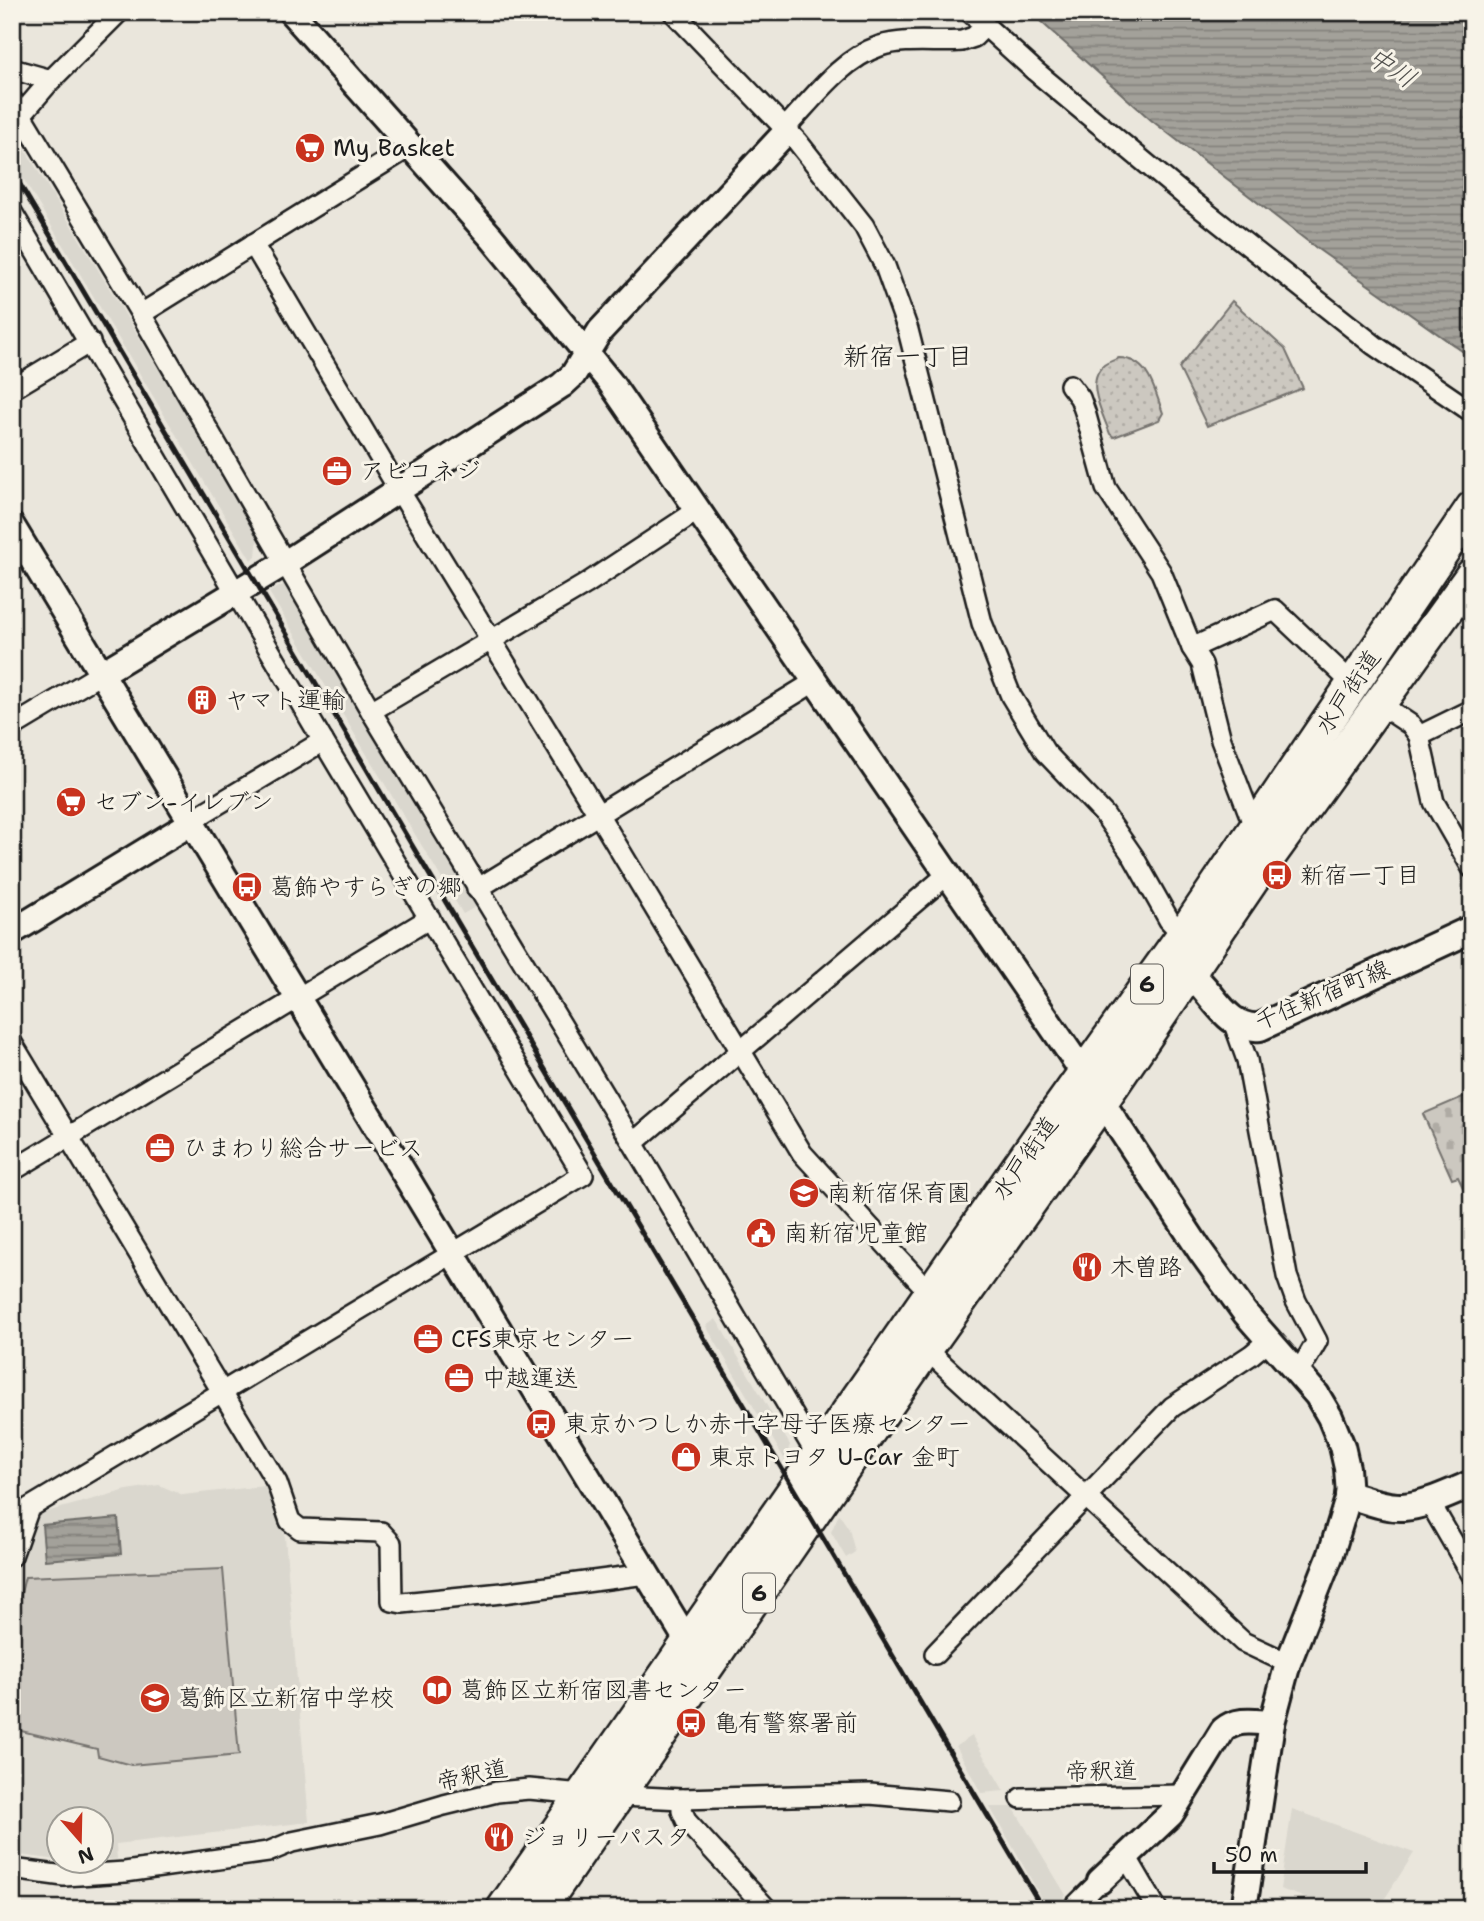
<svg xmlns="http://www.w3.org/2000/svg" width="1484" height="1921" font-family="'Shantell Sans','Klee One',sans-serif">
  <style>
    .built { fill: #dad7ce }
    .green { fill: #ccc8c0; stroke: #74726e; stroke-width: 2 }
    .cemetery { fill: url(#cemetery-stones); stroke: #74726e; stroke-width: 2 }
    .park { fill: url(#park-dots); stroke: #74726e; stroke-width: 2 }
    .water { fill: url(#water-rules); stroke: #6d6c68; stroke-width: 2 }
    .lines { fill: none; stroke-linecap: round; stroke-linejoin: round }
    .minor-casing { stroke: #1c1c1c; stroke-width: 24 }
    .tertiary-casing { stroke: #1c1c1c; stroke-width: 30 }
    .secondary-casing { stroke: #1c1c1c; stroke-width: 32 }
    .trunk-casing { stroke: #1c1c1c; stroke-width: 37 }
    .minor { stroke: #f7f3e8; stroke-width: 19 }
    .tertiary { stroke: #f7f3e8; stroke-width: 24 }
    .secondary { stroke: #f7f3e8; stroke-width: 26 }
    .trunk { stroke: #f7f3e8; stroke-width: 32 }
    .rail { stroke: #1c1c1c; stroke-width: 5 }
    .labels { text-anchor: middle; stroke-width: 6; stroke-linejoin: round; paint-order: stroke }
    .shield { fill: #f7f3e8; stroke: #5e5c59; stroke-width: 2 }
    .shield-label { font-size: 23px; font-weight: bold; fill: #1c1c1c }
    .poi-label { font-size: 24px; fill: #1c1c1c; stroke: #f7f3e8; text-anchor: start }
    .street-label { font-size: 24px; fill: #1c1c1c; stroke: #f7f3e8 }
    .water-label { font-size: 26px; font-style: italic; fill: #52514e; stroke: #f7f3e8 }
    .neighbourhood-label { font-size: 26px; fill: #1c1c1c; stroke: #f7f3e8 }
  </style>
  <defs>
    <pattern id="cemetery-stones" width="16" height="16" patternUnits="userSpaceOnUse" patternTransform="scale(1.75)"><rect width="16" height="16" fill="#ccc8c0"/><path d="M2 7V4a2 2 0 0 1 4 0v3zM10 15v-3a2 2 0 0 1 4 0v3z" fill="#afaba4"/></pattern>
    <pattern id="park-dots" width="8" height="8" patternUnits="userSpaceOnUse" patternTransform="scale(1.75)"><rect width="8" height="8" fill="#ccc8c0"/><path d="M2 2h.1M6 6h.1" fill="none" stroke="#afaba4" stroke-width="1.8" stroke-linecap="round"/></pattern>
    <pattern id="water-rules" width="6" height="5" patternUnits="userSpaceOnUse" patternTransform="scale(1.75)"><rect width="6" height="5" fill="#a3a19a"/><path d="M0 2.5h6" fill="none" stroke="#84827d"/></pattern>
  </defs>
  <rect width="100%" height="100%" fill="#eae6dc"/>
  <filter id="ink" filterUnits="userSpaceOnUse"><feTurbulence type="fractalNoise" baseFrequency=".0143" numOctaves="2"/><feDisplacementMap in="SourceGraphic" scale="14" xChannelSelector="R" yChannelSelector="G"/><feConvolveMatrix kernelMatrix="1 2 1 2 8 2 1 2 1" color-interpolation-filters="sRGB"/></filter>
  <g filter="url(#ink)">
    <g class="built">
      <polygon points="12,128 258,533 256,556 251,560 12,160"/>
      <polygon points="287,583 477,906 463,914 269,592"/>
      <polygon points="716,1319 790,1445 785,1460 706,1326"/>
      <polygon points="159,1485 183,1495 265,1486 276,1511 285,1537 309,1822 116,1844 117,1859 102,1860 102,1820 60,1820 59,1860 12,1854 12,1577 28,1529 36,1518 46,1512 127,1490"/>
      <polygon points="839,1514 849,1529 855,1552 846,1558 831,1532"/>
      <polygon points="972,1736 1004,1791 981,1793 956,1746"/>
      <polygon points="990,1807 1013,1807 1066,1895 1055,1909 1048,1909"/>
      <polygon points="1292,1809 1414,1853 1378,1909 1338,1909 1280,1889"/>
    </g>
    <polygon class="green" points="223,1569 239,1755 131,1765 98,1756 97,1749 17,1730 19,1715 12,1713 12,1628 25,1577"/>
    <polygon class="cemetery" points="1472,1093 1472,1207 1458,1177 1452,1179 1423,1114"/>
    <g class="park">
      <polygon points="1232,301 1285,349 1303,388 1207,426 1179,368"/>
      <path d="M1119,358C1149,359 1154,389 1163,413L1159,420L1114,437L1110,434C1103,414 1084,381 1104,365C1108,362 1115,360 1119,358Z"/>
    </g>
    <g class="water">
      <polygon points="1030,12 1472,12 1472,358 1319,250 1151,120"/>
      <polygon points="118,1518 121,1554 45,1560 42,1525"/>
    </g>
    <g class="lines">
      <g class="minor-casing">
        <g id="minor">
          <polyline points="673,12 797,141 864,226 885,266 908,330 982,623 1011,696 1045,752 1104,814 1133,856 1169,920 1183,935"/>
          <polyline points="970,12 1035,71 1183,194 1374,345 1472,412"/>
          <polyline points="12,69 51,80"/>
          <polyline points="12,100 141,314 371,711 633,1143 818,1457 823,1460"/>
          <polyline points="21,115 51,80 119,12"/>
          <path d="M785,128C812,100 841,59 880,46C905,38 936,43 962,41L974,37L985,26"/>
          <polyline points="12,212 323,741 583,1175 29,1508 12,1556"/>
          <polyline points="253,244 399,490 598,814 802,1153 931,1294"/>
          <polyline points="141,314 411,146"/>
          <polyline points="1070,385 1080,398 1085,412 1106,488 1161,572 1192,648 1202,664 1221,740 1255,829"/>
          <polyline points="12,389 90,342"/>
          <polyline points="1192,648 1275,610 1353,684"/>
          <polyline points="1378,703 1411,725 1419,736 1472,710"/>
          <polyline points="371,711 586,584 698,510"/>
          <polyline points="12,727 102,673"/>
          <polyline points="1419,736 1434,802 1472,868"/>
          <polyline points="191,823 205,812 323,741"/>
          <polyline points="477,889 814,682"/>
          <polyline points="1233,1021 1247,1060 1287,1276 1296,1301 1317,1341 1299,1372"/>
          <polyline points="12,1043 277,1483 290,1521 300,1529 381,1532 391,1543 392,1601 402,1603 502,1593 646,1574"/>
          <polyline points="633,1143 948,874"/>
          <polyline points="12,1171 430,918"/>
          <polyline points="926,1349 1243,1642 1288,1663"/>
          <polyline points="1429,1501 1472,1575"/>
          <polyline points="935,1654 1172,1407 1251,1355 1268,1341"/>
          <polyline points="1021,1798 1182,1795"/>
          <polyline points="682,1799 682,1811 687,1822 767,1909"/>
          <polyline points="1126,1856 1157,1909"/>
          <polyline points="12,1869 64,1876 125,1872 268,1852 292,1842 380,1824 444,1805 497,1792 529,1789 582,1794 682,1799 870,1794 949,1801"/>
          <polyline points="1072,1909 1100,1881"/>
        </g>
      </g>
      <g class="tertiary-casing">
        <g id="tertiary">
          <polyline points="291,12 492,238 610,382 1070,1053 1201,1252 1245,1313 1317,1395 1330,1417 1342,1446 1347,1468 1349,1495 1331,1554 1288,1663 1272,1723 1244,1909"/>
          <polyline points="12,526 697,1657"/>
          <polyline points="102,673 285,563 562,385 573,375 600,331 787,131"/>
          <polyline points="12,932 191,823"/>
          <path d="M1100,1881L1171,1814L1223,1730C1238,1718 1254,1722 1272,1723"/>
        </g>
      </g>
      <g class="secondary-casing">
        <g id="secondary">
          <path d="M1189,973C1214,992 1225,1030 1260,1027L1472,929"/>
          <path d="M1349,1495C1366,1500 1385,1508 1403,1507C1427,1505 1450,1493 1472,1484"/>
        </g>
      </g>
      <g class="trunk-casing">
        <g id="trunk">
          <polyline points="503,1909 1057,1111 1183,935 1472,508"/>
          <polyline points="540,1909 926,1349 1102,1101 1251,882 1472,575"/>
        </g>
      </g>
      <use href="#minor" class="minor"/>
      <use href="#tertiary" class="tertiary"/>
      <use href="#secondary" class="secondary"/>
      <use href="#trunk" class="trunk"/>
      <polyline class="rail" points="12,171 1043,1909"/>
    </g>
  </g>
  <defs>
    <g id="supermarket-disc" transform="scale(1.575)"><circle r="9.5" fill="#c8321e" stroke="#f7f3e8"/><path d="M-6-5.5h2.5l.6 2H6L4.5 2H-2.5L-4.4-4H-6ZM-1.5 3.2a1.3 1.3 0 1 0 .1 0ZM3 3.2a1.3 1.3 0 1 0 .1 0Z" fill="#fff"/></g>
    <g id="office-disc" transform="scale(1.575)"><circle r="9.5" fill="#c8321e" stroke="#f7f3e8"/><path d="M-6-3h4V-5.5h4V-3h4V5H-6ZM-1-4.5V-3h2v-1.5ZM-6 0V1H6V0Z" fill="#fff"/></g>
    <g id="building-disc" transform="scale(1.575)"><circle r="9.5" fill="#c8321e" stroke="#f7f3e8"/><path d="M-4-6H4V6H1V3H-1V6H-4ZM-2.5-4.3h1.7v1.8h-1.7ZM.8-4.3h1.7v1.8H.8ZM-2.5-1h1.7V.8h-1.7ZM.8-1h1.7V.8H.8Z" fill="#fff"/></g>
    <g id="bus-disc" transform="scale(1.575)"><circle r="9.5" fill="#c8321e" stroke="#f7f3e8"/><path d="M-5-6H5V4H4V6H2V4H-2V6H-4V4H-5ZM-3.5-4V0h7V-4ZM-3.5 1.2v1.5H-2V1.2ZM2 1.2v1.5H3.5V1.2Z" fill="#fff"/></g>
    <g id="school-disc" transform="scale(1.575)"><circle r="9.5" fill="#c8321e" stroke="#f7f3e8"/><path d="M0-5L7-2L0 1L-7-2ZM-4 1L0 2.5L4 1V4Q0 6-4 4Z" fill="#fff"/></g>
    <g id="civic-disc" transform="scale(1.575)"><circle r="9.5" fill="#c8321e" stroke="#f7f3e8"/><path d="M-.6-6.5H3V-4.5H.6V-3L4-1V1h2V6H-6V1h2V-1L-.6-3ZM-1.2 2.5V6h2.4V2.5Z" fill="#fff"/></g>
    <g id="restaurant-disc" transform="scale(1.575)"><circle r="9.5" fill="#c8321e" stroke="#f7f3e8"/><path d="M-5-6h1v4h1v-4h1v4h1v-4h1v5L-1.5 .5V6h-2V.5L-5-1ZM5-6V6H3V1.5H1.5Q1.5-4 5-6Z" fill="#fff"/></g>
    <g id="shop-disc" transform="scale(1.575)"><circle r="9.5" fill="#c8321e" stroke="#f7f3e8"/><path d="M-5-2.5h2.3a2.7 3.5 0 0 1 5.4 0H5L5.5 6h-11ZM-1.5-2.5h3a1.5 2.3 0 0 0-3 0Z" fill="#fff"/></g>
    <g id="library-disc" transform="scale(1.575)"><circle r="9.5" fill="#c8321e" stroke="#f7f3e8"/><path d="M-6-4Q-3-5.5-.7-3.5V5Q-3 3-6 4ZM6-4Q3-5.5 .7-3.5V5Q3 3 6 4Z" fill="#fff"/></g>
  </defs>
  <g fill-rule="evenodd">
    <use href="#supermarket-disc" x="310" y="148"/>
    <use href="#office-disc" x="337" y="471"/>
    <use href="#building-disc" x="202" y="700"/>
    <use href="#supermarket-disc" x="71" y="802"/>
    <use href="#bus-disc" x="1277" y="875"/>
    <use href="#bus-disc" x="247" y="887"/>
    <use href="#office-disc" x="160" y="1148"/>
    <use href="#school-disc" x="804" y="1193"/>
    <use href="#civic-disc" x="761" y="1233"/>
    <use href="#restaurant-disc" x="1087" y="1267"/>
    <use href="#office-disc" x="428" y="1339"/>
    <use href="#office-disc" x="459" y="1378"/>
    <use href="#bus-disc" x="541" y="1424"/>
    <use href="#shop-disc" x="686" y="1457"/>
    <use href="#library-disc" x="437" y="1690"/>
    <use href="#school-disc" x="155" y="1698"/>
    <use href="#bus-disc" x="691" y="1723"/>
    <use href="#restaurant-disc" x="499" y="1837"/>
  </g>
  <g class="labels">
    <g class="shield">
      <rect x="1131" y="964.5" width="32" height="39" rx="5"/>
      <rect x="743" y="1573.5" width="32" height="39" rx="5"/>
    </g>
    <g class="shield-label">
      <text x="1147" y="992">6</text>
      <text x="759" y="1601">6</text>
    </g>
    <g class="poi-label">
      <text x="333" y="156">My Basket</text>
      <text x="360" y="479">アビコネジ</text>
      <text x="225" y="708">ヤマト運輸</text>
      <text x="94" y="810">セブン-イレブン</text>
      <text x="1300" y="883">新宿一丁目</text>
      <text x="270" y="895">葛飾やすらぎの郷</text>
      <text x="183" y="1156">ひまわり総合サービス</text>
      <text x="827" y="1201">南新宿保育園</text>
      <text x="784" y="1241">南新宿児童館</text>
      <text x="1110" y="1275">木曽路</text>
      <text x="451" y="1347">CFS東京センター</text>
      <text x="482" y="1386">中越運送</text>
      <text x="564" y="1432">東京かつしか赤十字母子医療センター</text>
      <text x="709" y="1465">東京トヨタ U-Car 金町</text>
      <text x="460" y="1698">葛飾区立新宿図書センター</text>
      <text x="178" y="1706">葛飾区立新宿中学校</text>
      <text x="714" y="1731">亀有警察署前</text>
      <text x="522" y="1845">ジョリーパスタ</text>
    </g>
    <g class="street-label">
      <text transform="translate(1348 692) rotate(-56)" y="8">水戸街道</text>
      <text transform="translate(1322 995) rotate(-23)" y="8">千住新宿町線</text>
      <text transform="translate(1025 1158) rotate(-55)" y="8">水戸街道</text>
      <text transform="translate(1101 1771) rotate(-1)" y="8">帝釈道</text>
      <text transform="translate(472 1775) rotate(-12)" y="8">帝釈道</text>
    </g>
    <g class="water-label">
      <text transform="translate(1392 67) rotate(34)" y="9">中川</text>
    </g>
    <g class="neighbourhood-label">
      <text x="908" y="365">新宿一丁目</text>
    </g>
  </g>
  <rect width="1484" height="1921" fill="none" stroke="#f7f3e8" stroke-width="42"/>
  <rect x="21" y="21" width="1442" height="1879" fill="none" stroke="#1c1c1c" stroke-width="2.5" filter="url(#ink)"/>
  <g transform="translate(80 1840) rotate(160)"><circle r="33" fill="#f7f3e8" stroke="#9f9d96" stroke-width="2"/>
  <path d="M0-5L12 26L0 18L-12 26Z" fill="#c8321e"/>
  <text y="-10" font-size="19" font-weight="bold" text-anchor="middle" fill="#1c1c1c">N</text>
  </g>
  <path d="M1214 1862v10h152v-10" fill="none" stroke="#1c1c1c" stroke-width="3.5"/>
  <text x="1225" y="1862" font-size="21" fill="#1c1c1c" stroke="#f7f3e8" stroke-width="5" paint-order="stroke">50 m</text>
</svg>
